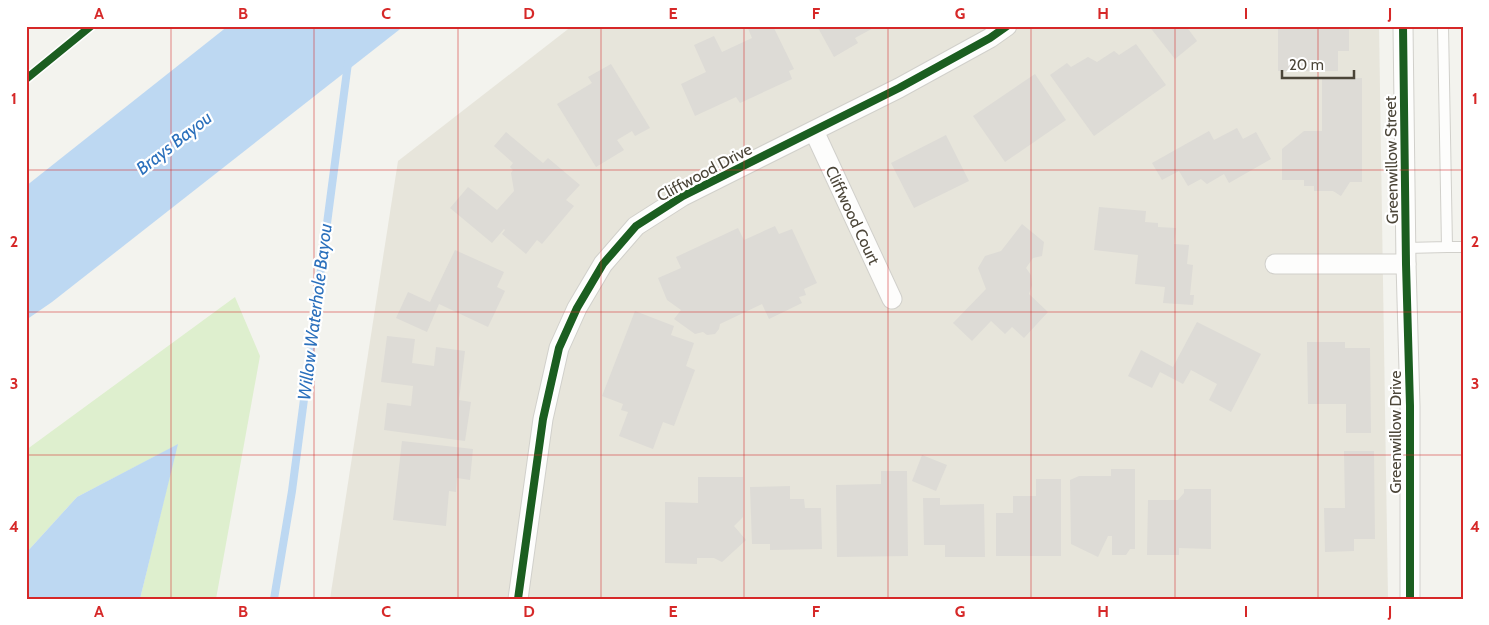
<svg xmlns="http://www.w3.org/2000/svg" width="1489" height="625" font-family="Cabin,sans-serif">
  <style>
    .residential { fill: #e7e5db }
    .green { fill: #deefce }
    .water { fill: #bdd8f2 }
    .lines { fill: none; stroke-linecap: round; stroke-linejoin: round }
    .stream { stroke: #bdd8f2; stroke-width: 8 }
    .building { fill: #dddbd6 }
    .lane-casing { stroke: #d1d0cb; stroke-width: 12 }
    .street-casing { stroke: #d1d0cb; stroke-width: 21 }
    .lane { stroke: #fdfdfc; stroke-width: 10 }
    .street { stroke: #fdfdfc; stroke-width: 19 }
    .cycleway-casing { stroke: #fff; stroke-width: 11 }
    .cycleway { stroke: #1b5e20; stroke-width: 8 }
    .grid { fill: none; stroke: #d62828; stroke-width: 1; stroke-opacity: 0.55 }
    .labels { text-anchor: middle; stroke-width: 4.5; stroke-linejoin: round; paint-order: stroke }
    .street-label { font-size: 16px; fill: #4b4538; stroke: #fff }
    .water-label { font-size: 18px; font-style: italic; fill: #2b70bc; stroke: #fff }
    .neatline { fill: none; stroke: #d62828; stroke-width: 2 }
    .grid-label { font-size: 16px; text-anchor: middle; font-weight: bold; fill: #d62828 }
  </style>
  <rect width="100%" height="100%" fill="#f3f3ee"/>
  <polygon class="residential" points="572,26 1379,26 1388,599 330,599 398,161"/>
  <polygon class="green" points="235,297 260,356 216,599 140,599 177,445 77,497 26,553 26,450"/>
  <g class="water">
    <polygon points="228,26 404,26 52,302 26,320 26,186"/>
    <polygon points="178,444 140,599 26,599 26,553 77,497"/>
  </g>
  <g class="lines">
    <polyline class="stream" points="274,599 292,491 348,63"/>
  </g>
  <g class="building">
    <polygon points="747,26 773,26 794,69 789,71 792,79 740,103 736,97 695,116 681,84 706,72 694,45 714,36 722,52 752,38"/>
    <polygon points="817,26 877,26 855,38 858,43 834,57"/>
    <polygon points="1149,26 1186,26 1197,41 1175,59"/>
    <polygon points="1278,26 1349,26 1349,51 1338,51 1338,71 1278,71"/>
    <polygon points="1136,44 1166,85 1094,136 1050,75 1067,63 1071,67 1088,57 1097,62 1114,51 1119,55"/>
    <polygon points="611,64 650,128 635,136 632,131 617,140 624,150 596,167 557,104 592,83 588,77"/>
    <polygon points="1035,74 1066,120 1005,162 973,116"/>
    <polygon points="1322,78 1362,78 1362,182 1350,182 1341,196 1333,191 1314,191 1314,186 1304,186 1304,180 1282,180 1282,149 1304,131 1322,131"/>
    <polygon points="1237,128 1243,139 1256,132 1271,159 1229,183 1224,174 1207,184 1201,179 1188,186 1179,171 1162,180 1152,163 1209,131 1214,140"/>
    <polygon points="506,132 543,163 548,158 580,185 566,200 574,206 542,244 537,240 526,254 502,234 505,230 504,229 492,243 450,208 468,187 497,210 514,191 511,173 513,170 510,167 513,163 494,146"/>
    <polygon points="946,135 969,181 914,208 891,163"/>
    <polygon points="1099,207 1146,211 1145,222 1158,223 1158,227 1176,228 1174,244 1189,245 1187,264 1193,265 1190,295 1194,295 1193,305 1163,303 1165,287 1135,284 1138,255 1094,250"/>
    <polygon points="1022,224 1044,242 1042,256 1033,258 1026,268 1031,275 1032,285 1029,294 1048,312 1024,338 1012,327 1005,334 991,321 972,341 953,323 986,289 978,268 985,256 1001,251"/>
    <polygon points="775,226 779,234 792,229 817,283 804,289 806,295 799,297 802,303 769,319 762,304 720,324 719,329 715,334 707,335 703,332 695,334 674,319 681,310 667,300 658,278 681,268 676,257 738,228 744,240"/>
    <polygon points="455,250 504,272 497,287 505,291 488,327 439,304 427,332 396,318 408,292 430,302"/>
    <polygon points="635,311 674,326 671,335 694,343 686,366 695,370 674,426 663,422 653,449 619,436 628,412 621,410 623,404 602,396"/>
    <polygon points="1197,322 1261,354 1231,412 1209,400 1217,384 1191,370 1183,384 1160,372 1152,388 1128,376 1141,350 1173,367"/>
    <polygon points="387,336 415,339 412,363 434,366 436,347 465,351 459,400 471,402 465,441 384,430 387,403 411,406 413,386 381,382"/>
    <polygon points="1307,342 1345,342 1345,348 1370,348 1371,433 1346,433 1346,404 1308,404"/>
    <polygon points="402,441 473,449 470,480 457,478 456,492 449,491 446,526 393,520"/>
    <polygon points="1344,451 1374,451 1375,539 1354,539 1354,551 1325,552 1324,508 1345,508"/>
    <polygon points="922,455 947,465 936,491 912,481"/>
    <polygon points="1111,469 1135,469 1135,549 1130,549 1126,555 1112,555 1112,536 1108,536 1098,557 1071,544 1070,480 1079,476 1111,476"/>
    <polygon points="881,471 907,471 908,556 837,557 836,485 881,484"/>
    <polygon points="698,477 743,477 743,517 734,526 746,540 722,562 714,558 697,558 697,564 665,563 665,502 698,503"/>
    <polygon points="1036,479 1061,479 1061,556 996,556 996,513 1013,513 1013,496 1036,496"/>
    <polygon points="790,486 790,499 804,499 805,508 821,508 822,549 770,550 770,544 752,544 750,487"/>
    <polygon points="1184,489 1211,489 1211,549 1179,548 1179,555 1147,555 1148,500 1178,500 1184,493"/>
    <polygon points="923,498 940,498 940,505 984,504 985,557 945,557 945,545 924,545"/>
  </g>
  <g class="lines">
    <g class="lane-casing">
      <g id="lane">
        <polyline points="1447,247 1463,247"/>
        <polyline points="1406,248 1447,247 1443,26"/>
      </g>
    </g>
    <g class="street-casing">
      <g id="street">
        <polyline points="1403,26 1406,264 1410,406 1410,599"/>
        <polyline points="814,131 892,299"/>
        <polyline points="1275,264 1406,264"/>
        <polyline points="518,599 543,419 559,348 577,308 603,264 636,226 683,196 899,88 990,38 1007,26"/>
      </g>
    </g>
    <use href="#lane" class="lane"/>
    <use href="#street" class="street"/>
    <g class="cycleway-casing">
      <g id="cycleway">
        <polyline points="1403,26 1406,264 1410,406 1410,599"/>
        <polyline points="26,79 91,26"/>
        <polyline points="518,599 543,419 559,348 577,308 603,264 636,226 683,196 899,88 990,38 1007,26"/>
      </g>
    </g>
    <use href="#cycleway" class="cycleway"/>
  </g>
  <path class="grid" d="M171,26V599M314,26V599M458,26V599M601,26V599M744,26V599M888,26V599M1031,26V599M1175,26V599M1318,26V599M26,170H1463M26,312H1463M26,455H1463"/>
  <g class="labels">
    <g class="street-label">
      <text transform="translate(1391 160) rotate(-91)" y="6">Greenwillow Street</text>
      <text transform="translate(704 172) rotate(-28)" y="6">Cliffwood Drive</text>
      <text transform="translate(853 215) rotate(65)" y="6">Cliffwood Court</text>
      <text transform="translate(1395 432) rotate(-90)" y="6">Greenwillow Drive</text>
    </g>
    <g class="water-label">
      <text transform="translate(174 143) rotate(-38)" y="6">Brays Bayou</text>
      <text transform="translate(315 312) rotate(-83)" y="6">Willow Waterhole Bayou</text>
    </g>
  </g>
  <rect width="1489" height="625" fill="none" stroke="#ffffff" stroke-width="55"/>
  <path d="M1282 70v8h72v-8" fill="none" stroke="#4b4538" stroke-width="2.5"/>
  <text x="1289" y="70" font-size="15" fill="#4b4538" stroke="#ffffff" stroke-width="4" paint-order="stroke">20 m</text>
  <rect x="28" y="28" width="1434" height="570" class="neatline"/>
  <g class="grid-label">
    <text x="99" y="19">A</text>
    <text x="243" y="19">B</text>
    <text x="386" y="19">C</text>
    <text x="529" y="19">D</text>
    <text x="673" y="19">E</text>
    <text x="816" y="19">F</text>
    <text x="960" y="19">G</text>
    <text x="1103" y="19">H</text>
    <text x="1246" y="19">I</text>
    <text x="1390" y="19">J</text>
    <text x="14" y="104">1</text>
    <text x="1475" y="104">1</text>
    <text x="14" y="247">2</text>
    <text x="1475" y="247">2</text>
    <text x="14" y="389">3</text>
    <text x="1475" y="389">3</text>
    <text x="14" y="532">4</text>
    <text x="1475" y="532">4</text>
    <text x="99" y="617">A</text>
    <text x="243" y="617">B</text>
    <text x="386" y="617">C</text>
    <text x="529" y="617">D</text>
    <text x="673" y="617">E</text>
    <text x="816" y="617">F</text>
    <text x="960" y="617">G</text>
    <text x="1103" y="617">H</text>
    <text x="1246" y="617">I</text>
    <text x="1390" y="617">J</text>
  </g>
</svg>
